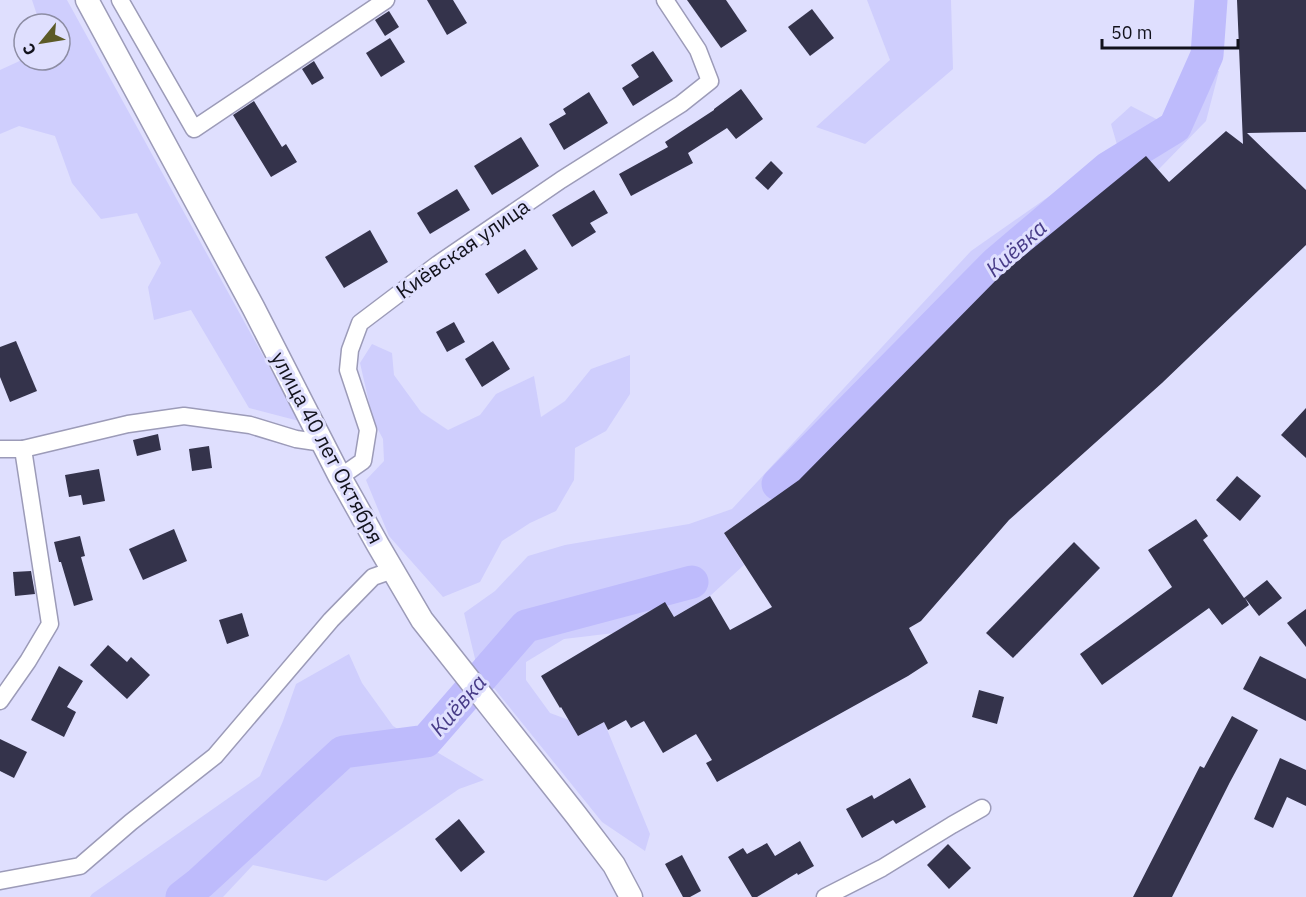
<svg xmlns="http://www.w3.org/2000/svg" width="1306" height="897" font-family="'IBM Plex Sans',sans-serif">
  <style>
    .green { fill: #cfcefd }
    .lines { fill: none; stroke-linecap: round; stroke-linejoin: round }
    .river { stroke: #bebbfc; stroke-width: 33 }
    .building { fill: #34334b }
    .minor-casing { stroke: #9c9bb8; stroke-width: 19 }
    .secondary-casing { stroke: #9c9bb8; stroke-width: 25 }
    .minor { stroke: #fff; stroke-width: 16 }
    .secondary { stroke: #fff; stroke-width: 22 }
    .labels { text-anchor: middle; stroke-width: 6; stroke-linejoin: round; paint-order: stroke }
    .street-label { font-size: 21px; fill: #12121c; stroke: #dfdffe }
    .water-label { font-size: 22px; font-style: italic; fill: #483c88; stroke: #dfdffe }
  </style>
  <rect width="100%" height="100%" fill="#dfdffe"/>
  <g class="green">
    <polygon points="32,0 67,0 299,421 249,408 191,310 154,320 148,287 161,263 137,213 101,219 72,183 55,136 19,126 0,134 0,70 24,59 60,60 60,24 40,24"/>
    <polygon points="867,0 951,0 953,69 865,144 816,127 890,60"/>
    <polygon points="1189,70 1219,71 1206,121 1158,170 1145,157 1004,272 799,480 724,533 744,565 710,596 674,617 665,602 614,633 564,639 526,662 526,680 550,713 569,720 578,736 604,722 650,834 645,851 602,822 477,667 464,613 495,591 528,556 565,545 689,524 732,509 971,251 1118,148 1111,124 1131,106 1162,122"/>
    <polygon points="372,344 392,353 394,375 421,412 448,430 480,415 496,394 534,376 541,417 565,401 591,369 630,355 630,394 606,431 575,448 574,480 556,511 530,523 502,541 480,582 443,597 389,536 366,480 384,461 383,439 373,420 360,363"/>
    <polygon points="349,654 362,683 393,726 484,780 459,789 326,881 253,865 223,897 90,897 92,894 260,776 283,721 296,684"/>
  </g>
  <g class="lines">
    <g class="river">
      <polyline points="778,484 996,263 1108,168 1175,127 1207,55 1211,0"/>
      <polyline points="182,897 200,883 343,752 426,741 526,626 692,582"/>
    </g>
  </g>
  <g class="building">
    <polygon points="427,0 453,0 467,23 447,35"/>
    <polygon points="687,0 726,0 747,31 721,48"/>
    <polygon points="1237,0 1306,0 1306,132 1247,133 1306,190 1306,245 1162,383 1009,520 921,621 909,628 928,663 908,676 717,782 706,763 712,760 696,734 663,753 644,721 631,728 626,720 608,730 604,722 578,736 561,707 560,708 541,676 665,602 674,617 710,596 730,630 772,607 724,533 799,480 1004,272 1146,156 1169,182 1226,131 1243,144"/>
    <polygon points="812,9 834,38 810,56 788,27"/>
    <polygon points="389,11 399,27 385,36 375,20"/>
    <polygon points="390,38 405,62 381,77 366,53"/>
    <polygon points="653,51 673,81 633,106 622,88 639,77 631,65"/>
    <polygon points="314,61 324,78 312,85 302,69"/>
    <polygon points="741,89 763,119 736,139 727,128 688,153 693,163 631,196 619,174 668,147 665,142 714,110 714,109"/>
    <polygon points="589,92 608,123 564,150 549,124 566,114 563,109"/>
    <polygon points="254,101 282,147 286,144 297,162 271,177 233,115"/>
    <polygon points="521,137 539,166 492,195 474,166"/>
    <polygon points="771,161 783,173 768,190 755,178"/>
    <polygon points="457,189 470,210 430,234 417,213"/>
    <polygon points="594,190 608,213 590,223 596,232 572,247 552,215"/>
    <polygon points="370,230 388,262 344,288 325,257"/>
    <polygon points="525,249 538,269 498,294 485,274"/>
    <polygon points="454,322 465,342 447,352 436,332"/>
    <polygon points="16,341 37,391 10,402 0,377 0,347"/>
    <polygon points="493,341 510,369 482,387 465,359"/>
    <polygon points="1306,408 1306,458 1281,435"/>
    <polygon points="158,434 161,450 137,456 133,440"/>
    <polygon points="209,446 212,468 192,471 189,449"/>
    <polygon points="99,469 105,501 83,505 81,495 69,497 65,475"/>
    <polygon points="1237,476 1261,496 1240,521 1216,500"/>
    <polygon points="1196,519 1208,536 1203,540 1244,598 1267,580 1282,598 1259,616 1245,598 1249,605 1222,625 1209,608 1102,685 1080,654 1172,587 1148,550"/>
    <polygon points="174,529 187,561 143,580 129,549"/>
    <polygon points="80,536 85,556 81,557 93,600 74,606 61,562 59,562 54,542"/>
    <polygon points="1074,542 1100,568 1013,658 986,633"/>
    <polygon points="31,571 35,594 15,596 13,572"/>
    <polygon points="1306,609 1306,647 1287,623"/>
    <polygon points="242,613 249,636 227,644 219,620"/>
    <polygon points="108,645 127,662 131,657 150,675 127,699 90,665"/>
    <polygon points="1260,656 1306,679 1306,721 1243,689"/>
    <polygon points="59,666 83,681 67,707 76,712 64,737 31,720"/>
    <polygon points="979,690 1004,697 997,724 972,717"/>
    <polygon points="1232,716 1258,730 1230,782 1172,897 1133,897 1200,766 1204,768"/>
    <polygon points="0,739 27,752 14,778 0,771"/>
    <polygon points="1280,758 1306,770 1306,806 1287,797 1273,828 1254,819"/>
    <polygon points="910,778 926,807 896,824 893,820 862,838 846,809 872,795 874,799"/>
    <polygon points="459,819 485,852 461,872 435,839"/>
    <polygon points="800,841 814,866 798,875 797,873 757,897 752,897 728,857 743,848 747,854 767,843 775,856"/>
    <polygon points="948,844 971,868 949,889 927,865"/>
    <polygon points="682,855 701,891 690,897 683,897 665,864"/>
  </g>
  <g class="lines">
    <g class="minor-casing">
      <g id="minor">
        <polyline points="120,0 194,129 386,0"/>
        <polyline points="0,449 23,449 128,424 184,416 250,425 296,439 323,443"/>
        <polyline points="340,477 363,461 368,430 348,370 350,350 360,323 438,264 561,180 681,104 710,81 698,50 665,0"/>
        <polyline points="0,701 28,661 50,624 23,449"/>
        <polyline points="0,881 80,866 131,822 215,756 331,620 373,577 393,570"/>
        <polyline points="825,897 882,868 952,825 982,808"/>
      </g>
    </g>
    <g class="secondary-casing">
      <polyline id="secondary" points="87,0 253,307 340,477 378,545 422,620 576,815 614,865 631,897"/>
    </g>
    <use href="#minor" class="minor"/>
    <use href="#secondary" class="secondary"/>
  </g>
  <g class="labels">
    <g class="street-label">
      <text transform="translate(463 249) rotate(-35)" y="7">Киёвская улица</text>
      <text transform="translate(327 448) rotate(62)" y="7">улица 40 лет Октября</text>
    </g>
    <g class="water-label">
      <text transform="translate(1016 248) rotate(-42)" y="8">Киёвка</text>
      <text transform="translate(458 705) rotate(-49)" y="8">Киёвка</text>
    </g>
  </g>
  <g transform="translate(42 42) rotate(240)"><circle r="28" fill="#dfdffe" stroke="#8d8da4" stroke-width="1.5"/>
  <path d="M0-4.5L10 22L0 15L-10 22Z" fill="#5c5a27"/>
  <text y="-9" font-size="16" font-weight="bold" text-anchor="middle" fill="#12121c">С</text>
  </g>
  <path d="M1102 39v9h136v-9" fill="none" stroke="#12121c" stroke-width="3"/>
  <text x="1111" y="39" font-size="18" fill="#12121c" stroke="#dfdffe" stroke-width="4.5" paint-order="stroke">50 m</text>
</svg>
